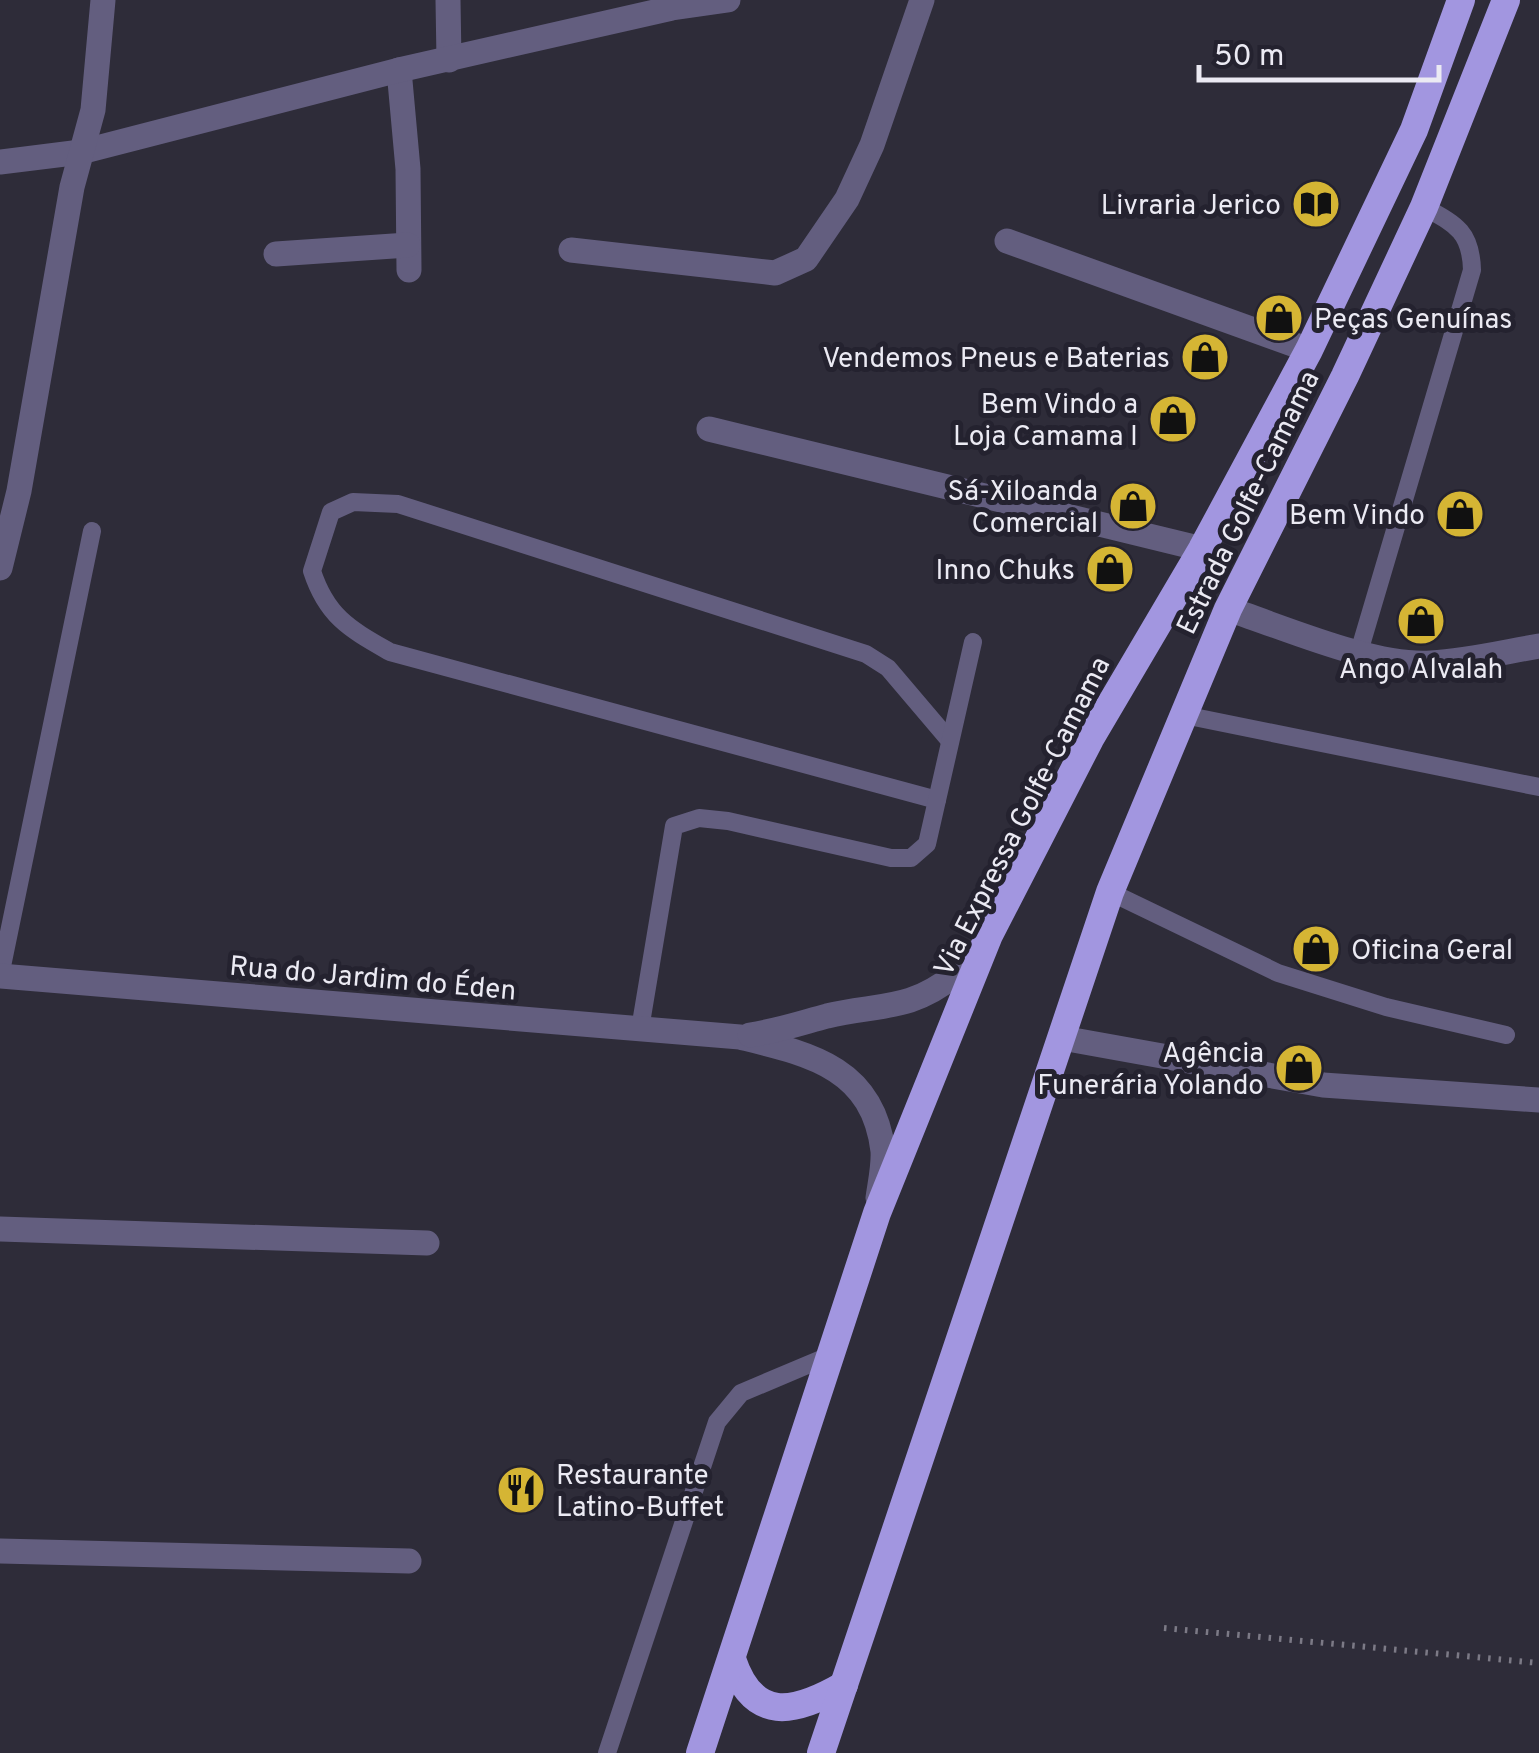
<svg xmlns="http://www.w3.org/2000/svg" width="1539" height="1753" font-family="Overpass,sans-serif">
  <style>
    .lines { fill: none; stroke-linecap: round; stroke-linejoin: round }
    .path { stroke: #7c7a86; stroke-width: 6; stroke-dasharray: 2.5 8; stroke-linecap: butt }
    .service { stroke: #635e7f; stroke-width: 18 }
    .minor { stroke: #635e7f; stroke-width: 25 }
    .tertiary { stroke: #635e7f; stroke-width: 25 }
    .trunk { stroke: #a296e0; stroke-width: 28 }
    .labels { text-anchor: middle; stroke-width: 10; stroke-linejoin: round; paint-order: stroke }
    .poi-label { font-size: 28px; fill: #ebeaf3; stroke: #24222f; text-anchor: end }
    .street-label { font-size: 28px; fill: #ebeaf3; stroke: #24222f }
  </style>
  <rect width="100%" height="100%" fill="#2e2c39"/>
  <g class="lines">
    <polyline class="path" points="1164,1628 1539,1663"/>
    <g class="service">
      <path d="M1359,652L1472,270C1471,231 1455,224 1424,207"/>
      <polyline points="1184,715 1539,787"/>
      <path d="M937,800L390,652C350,629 327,617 312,571L331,512L353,502L398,504L866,654L888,668L950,741"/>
      <polyline points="1110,892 1278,973 1386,1007 1506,1035"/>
      <polyline points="0,976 92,531"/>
      <polyline points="640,1029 674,826 699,818 728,821 891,858 911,858 927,844 973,642"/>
      <polyline points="607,1753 717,1422 741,1393 831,1355"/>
    </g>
    <g class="minor">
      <polyline points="448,0 449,60"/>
      <polyline points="399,70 408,169 409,270"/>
      <polyline points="0,162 81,152 399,70 672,8 728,0"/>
      <polyline points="1007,241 1309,350"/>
      <polyline points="571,250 775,273 806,259 847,199 872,145 922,0"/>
      <polyline points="276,254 408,245"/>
      <polyline points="709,429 1202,549"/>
      <polyline points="0,568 19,491 72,187 93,110 103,0"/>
      <path d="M1228,609C1283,627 1374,667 1431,663C1467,661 1504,652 1539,646"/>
      <polyline points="1062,1038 1323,1085 1539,1100"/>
      <polyline points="0,1229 427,1243"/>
      <polyline points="0,1551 409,1561"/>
    </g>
    <g class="tertiary">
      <path d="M0,976L740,1037C809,1054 873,1067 883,1151C884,1166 880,1183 878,1198"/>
      <path d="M750,1035C777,1031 801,1023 827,1016C876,1004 911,1011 953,976C964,967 974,960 981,948"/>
    </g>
    <g class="trunk">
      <path d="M732,1659C753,1723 794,1714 844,1685"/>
      <polyline points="700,1753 877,1213 989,935 1090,739 1202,549 1309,350 1414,130 1461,0"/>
      <polyline points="821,1753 1110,892 1228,609 1345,376 1424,207 1506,0"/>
    </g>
  </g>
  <defs>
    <g id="library-disc" transform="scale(2.5)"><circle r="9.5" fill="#d5b534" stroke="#24222f"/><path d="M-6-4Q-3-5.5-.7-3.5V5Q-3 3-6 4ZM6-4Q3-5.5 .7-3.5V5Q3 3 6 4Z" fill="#111"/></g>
    <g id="shop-disc" transform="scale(2.5)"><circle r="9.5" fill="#d5b534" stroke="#24222f"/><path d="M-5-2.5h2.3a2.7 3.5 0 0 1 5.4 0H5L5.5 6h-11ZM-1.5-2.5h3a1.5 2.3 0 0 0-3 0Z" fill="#111"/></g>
    <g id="restaurant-disc" transform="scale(2.5)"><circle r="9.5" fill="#d5b534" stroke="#24222f"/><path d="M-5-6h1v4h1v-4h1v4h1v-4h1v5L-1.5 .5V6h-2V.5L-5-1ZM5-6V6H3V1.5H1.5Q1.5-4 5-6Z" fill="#111"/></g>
  </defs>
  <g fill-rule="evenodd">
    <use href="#library-disc" x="1316" y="204"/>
    <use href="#shop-disc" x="1279" y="318"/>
    <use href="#shop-disc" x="1205" y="357"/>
    <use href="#shop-disc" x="1173" y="419"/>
    <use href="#shop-disc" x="1133" y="506"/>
    <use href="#shop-disc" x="1460" y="514"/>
    <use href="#shop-disc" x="1110" y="569"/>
    <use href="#shop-disc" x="1421" y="621"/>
    <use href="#shop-disc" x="1316" y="949"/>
    <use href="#shop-disc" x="1299" y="1068"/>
    <use href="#restaurant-disc" x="521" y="1490"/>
  </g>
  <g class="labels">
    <g class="poi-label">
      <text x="1281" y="214">Livraria Jerico</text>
      <text x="1314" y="328" text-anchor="start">Peças Genuínas</text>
      <text x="1170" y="367">Vendemos Pneus e Baterias</text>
      <text x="1138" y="413">Bem Vindo a<tspan x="1138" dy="32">Loja Camama I</tspan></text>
      <text x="1098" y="500">Sá-Xiloanda<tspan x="1098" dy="32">Comercial</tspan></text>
      <text x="1425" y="524">Bem Vindo</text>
      <text x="1075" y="579">Inno Chuks</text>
      <text x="1421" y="678" text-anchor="middle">Ango Alvalah</text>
      <text x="1351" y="959" text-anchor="start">Oficina Geral</text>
      <text x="1264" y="1062">Agência<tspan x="1264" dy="32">Funerária Yolando</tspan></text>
      <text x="556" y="1484" text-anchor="start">Restaurante<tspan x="556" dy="32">Latino-Buffet</tspan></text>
    </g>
    <g class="street-label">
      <text transform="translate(1247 502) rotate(-64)" y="10">Estrada Golfe-Camama</text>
      <text transform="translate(1021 816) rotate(-63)" y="10">Via Expressa Golfe-Camama</text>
      <text transform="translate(373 977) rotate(5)" y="10">Rua do Jardim do Éden</text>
    </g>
  </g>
  <path d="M1199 65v15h240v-15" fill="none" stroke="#ebeaf3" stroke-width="5"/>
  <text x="1214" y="65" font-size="30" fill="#ebeaf3" stroke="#24222f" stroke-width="8" paint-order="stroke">50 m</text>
</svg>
